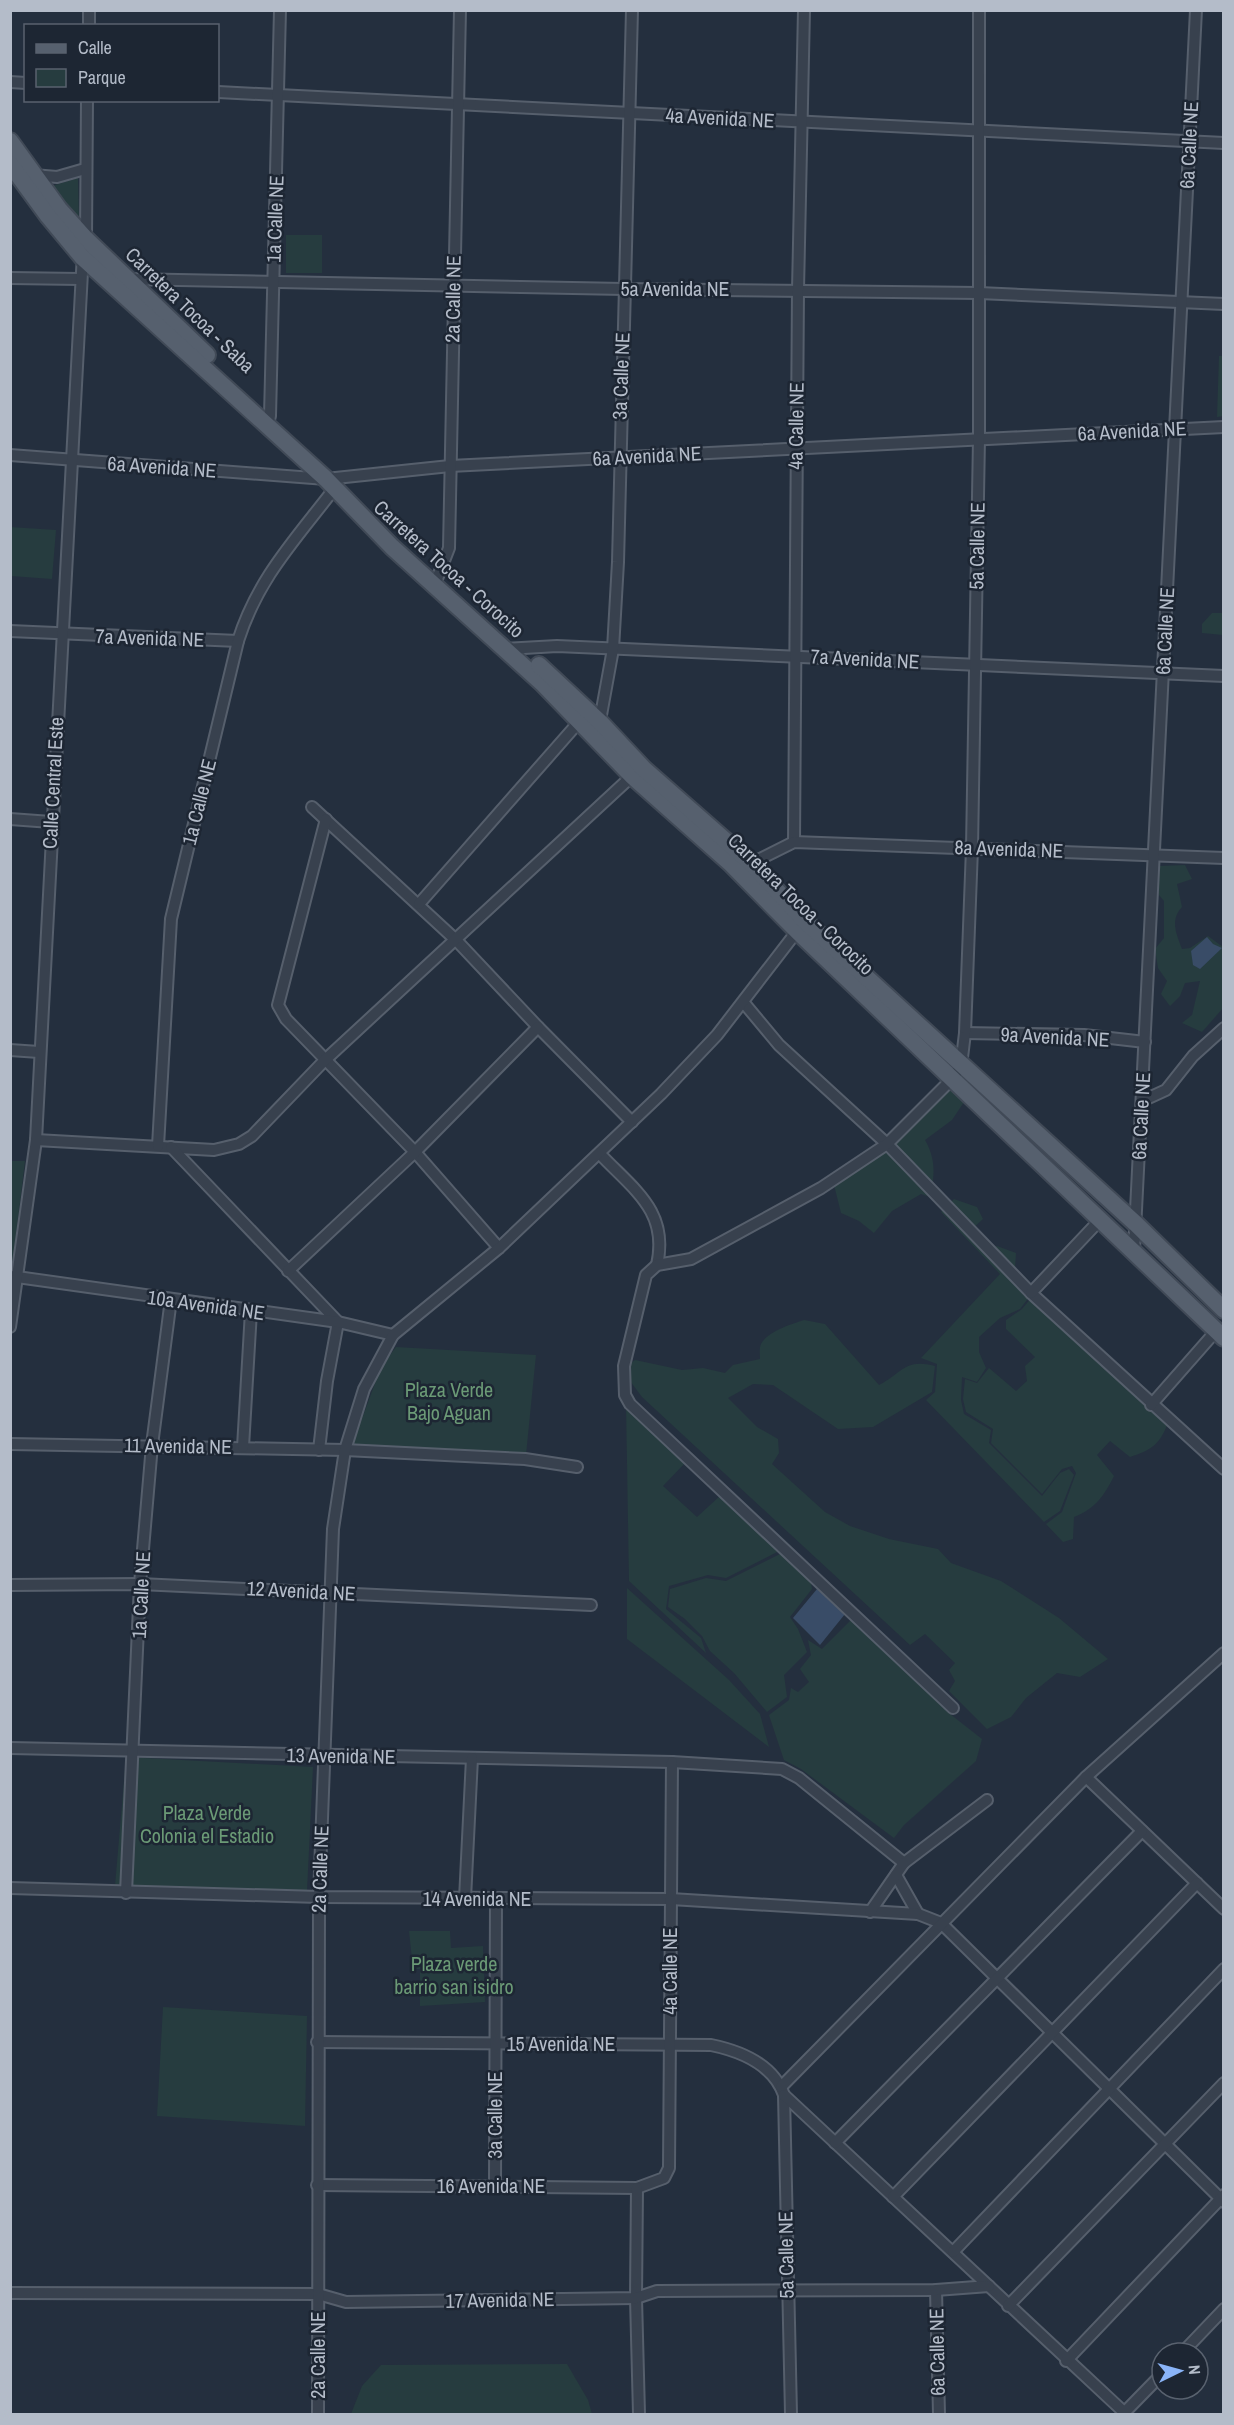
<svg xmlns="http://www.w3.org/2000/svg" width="1234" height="2425" font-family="'Archivo Narrow',sans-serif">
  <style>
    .green { fill: #263c3f }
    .water { fill: #394c67 }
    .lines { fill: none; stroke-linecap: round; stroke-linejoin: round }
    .street-casing { stroke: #565f6c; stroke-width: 14 }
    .primary-casing { stroke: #414a57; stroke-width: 20 }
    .street { stroke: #38414e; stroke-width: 10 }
    .primary { stroke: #56606e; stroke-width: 16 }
    .labels { text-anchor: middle; stroke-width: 5; stroke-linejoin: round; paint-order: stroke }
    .street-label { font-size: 20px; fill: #b4bcc9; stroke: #1d2633 }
    .park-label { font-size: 20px; fill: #6b9a76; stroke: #1d2633 }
  </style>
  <rect width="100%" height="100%" fill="#242f3e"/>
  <g class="green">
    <polygon points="78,178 79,221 52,186"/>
    <rect x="286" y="235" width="36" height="38"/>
    <polygon points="1219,356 1223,356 1224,416 1217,417"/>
    <polygon points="10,527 56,530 52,579 11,576"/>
    <polygon points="1212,613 1223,613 1223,635 1202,633 1202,624"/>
    <path d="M1185,865L1192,879L1177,884L1182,907C1170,920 1176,933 1182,949L1190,948L1208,936L1223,947V1008L1202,1032L1182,1023L1192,1015L1200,981L1185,983L1180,996L1170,1006L1161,994L1167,981L1158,968L1155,949L1164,938V901L1159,895V866Z"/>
    <path d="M955,1084L966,1099L952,1120L925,1140C936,1159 935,1176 930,1197L921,1194L892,1211L874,1233L859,1221L841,1213L834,1185Z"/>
    <polygon points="11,1161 25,1161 12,1270 10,1270"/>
    <polygon points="954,1199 977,1207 983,1219 971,1230 988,1248 997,1246 1016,1253 1015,1269 1026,1278 1030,1296 1020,1309 1000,1318 979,1337 979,1352 986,1368 977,1382 962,1377 961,1400 964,1414 991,1430 989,1443 1042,1496 1060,1473 1069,1469 1074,1475 1060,1511 1044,1522 926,1400 935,1392 937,1364 921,1358 1000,1274 941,1212"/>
    <path d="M1032,1297L1167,1425C1160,1445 1149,1451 1130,1457L1110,1441L1097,1455L1114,1476C1104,1496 1095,1509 1074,1517L1073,1539L1063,1542L1046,1524L1062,1512L1076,1473L1072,1466L1062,1469L1042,1494L991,1443L993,1429L966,1412L963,1399L965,1379L977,1383L989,1368L1016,1391L1027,1381L1025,1366L1035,1357L1006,1329V1320L1022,1309Z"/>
    <path d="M804,1320L825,1324L879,1385C903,1373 904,1358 935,1366L932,1392L873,1427L838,1429L773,1385L753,1384L728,1398L757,1427L778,1439L779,1453L772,1464L825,1512L850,1526L889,1539L938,1549L951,1563L1001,1581L1059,1618L1108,1659L1080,1677L1057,1673L1026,1698L1011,1717L987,1729L949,1691L955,1681L949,1670L955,1663L925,1634L910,1645L642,1397L630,1381L631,1363L635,1360L682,1370L703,1368L725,1373L733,1365L760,1359C760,1355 759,1348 761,1344C768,1331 792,1324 804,1320Z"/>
    <polygon points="396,1347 536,1355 526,1455 350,1451 381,1367"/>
    <polygon points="626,1404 685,1463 663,1486 697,1517 721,1495 779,1551 726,1578 708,1575 669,1586 666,1609 701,1638 706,1653 629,1581"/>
    <polygon points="780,1554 811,1581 812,1589 790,1617 798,1629 807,1652 784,1675 787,1697 767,1712 734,1673 710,1651 702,1636 685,1619 668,1607 670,1589 706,1578 726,1581"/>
    <polygon points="627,1588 729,1680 760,1714 769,1747 627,1639"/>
    <polygon points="851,1620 950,1714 982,1739 976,1761 904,1825 894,1838 801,1769 784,1760 769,1715 789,1700 791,1688 798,1692 809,1682 800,1669 811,1655 808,1640 822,1649"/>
    <polygon points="126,1757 313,1767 307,1891 115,1886"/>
    <polygon points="409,1931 450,1931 451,1948 483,1946 485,2002 420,2006 420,1969 413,1969"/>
    <polygon points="163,2007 307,2016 305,2126 157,2116"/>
    <polygon points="567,2364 588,2400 592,2414 351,2414 362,2386 381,2365"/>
  </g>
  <g class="water">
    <polygon points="1207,937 1213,944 1222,948 1200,969 1193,965 1191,951"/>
    <polygon points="817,1589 845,1614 820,1645 793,1618"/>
  </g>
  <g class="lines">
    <g class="street-casing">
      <g id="street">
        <polyline points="89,26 89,10"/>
        <polyline points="10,82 26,83"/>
        <polyline points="218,92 1224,143"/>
        <polyline points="33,175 57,177 85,169"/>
        <polyline points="86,238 87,100"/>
        <polyline points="10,278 80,279"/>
        <polyline points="127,279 624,289 979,293 1224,304"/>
        <polyline points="267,427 270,416 280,10"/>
        <polyline points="10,455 326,479 450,466 1224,427"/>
        <polyline points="435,584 449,548 460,10"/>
        <polyline points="10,631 238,641"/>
        <polyline points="506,649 557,646 1224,676"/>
        <polyline points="599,726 613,649 618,562 632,10"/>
        <polyline points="312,807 457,941 538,1027 632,1122"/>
        <polyline points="10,819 51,822"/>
        <polyline points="326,819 278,1005 286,1019 415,1152 499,1248"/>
        <polyline points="794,842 798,290 804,10"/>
        <polyline points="748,865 794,842 1224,858"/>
        <polyline points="419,904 578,723"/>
        <polyline points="744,1003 779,1045 887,1144 1031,1293 1224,1469"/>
        <polyline points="965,1033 1084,1035 1145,1042"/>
        <polyline points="10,1050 39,1052"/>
        <polyline points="1142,1101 1166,1090 1193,1056 1224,1028"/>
        <polyline points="36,1140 214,1150 239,1144 252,1136 325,1060 632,776"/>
        <path d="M158,1146L171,919L238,641C258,578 295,540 334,489"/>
        <polyline points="171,1147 338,1322 327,1381 319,1450"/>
        <path d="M600,1154C634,1190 669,1211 657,1265"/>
        <polyline points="1134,1250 1196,10"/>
        <polyline points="288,1271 415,1152 538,1027"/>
        <polyline points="10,1276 338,1322 393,1335"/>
        <polyline points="1031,1293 1099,1221"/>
        <polyline points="10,1327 36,1140 83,253"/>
        <polyline points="1151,1405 1216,1331"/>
        <polyline points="10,1444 345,1450 525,1459 577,1467"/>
        <polyline points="243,1447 251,1311"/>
        <polyline points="10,1585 140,1584 591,1605"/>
        <polyline points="953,1708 630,1404 625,1395 624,1366 646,1275 657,1265 691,1259 821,1188 887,1144 953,1078 961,1066 965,1033 972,848 979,438 979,10"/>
        <polyline points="10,1748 672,1762 782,1769 799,1778 904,1863"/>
        <polyline points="1086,1777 1224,1909"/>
        <polyline points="896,1875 918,1914"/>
        <polyline points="10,1888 319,1897 671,1899 918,1914 941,1923 1224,2202"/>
        <polyline points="126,1893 140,1584 152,1445 171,1299"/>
        <polyline points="465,1899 472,1758"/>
        <polyline points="870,1912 904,1863 987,1800"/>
        <path d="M317,2042L711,2045C740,2051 773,2064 784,2095L791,2414"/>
        <polyline points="781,2087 1086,1777 1224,1653"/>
        <polyline points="784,2095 1126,2414"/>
        <polyline points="835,2143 1142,1831"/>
        <polyline points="317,2185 637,2188 664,2178 669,2168 672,1762"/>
        <polyline points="495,2186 496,1899"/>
        <polyline points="637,2188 636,2298 639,2414"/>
        <polyline points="893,2197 1197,1883"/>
        <polyline points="953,2252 1224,1969"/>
        <polyline points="936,2290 939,2414"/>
        <polyline points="10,2293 318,2294 346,2302 636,2298 657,2291 936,2290 989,2286"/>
        <polyline points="1008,2306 1224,2083"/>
        <polyline points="1182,2353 1224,2309"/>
        <polyline points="1066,2361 1224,2195"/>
        <polyline points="318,2414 319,1897 333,1529 345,1450 364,1389 393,1335 499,1248 661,1094 717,1035 801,926"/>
        <polyline points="1123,2414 1162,2374"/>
      </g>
    </g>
    <g class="primary-casing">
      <g id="primary">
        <polyline points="10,141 59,209 86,239 207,355"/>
        <polyline points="10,164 48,216 82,257 326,479 392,547 542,683 632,776 730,863 797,931 1224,1338"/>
        <polyline points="539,665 600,722 644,769 751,863 806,922 1135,1223 1224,1310"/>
      </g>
    </g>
    <use href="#street" class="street"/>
    <use href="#primary" class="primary"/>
  </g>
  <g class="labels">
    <g class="street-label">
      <text transform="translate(720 118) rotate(3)" y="7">4a Avenida NE</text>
      <text transform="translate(1189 145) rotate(-87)" y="7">6a Calle NE</text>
      <text transform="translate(275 219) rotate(-88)" y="7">1a Calle NE</text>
      <text x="675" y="296">5a Avenida NE</text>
      <text transform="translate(453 299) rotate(-89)" y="7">2a Calle NE</text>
      <text transform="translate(190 310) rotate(44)" y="7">Carretera Tocoa - Saba</text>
      <text transform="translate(621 376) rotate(-88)" y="7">3a Calle NE</text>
      <text transform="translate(796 426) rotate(-89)" y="7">4a Calle NE</text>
      <text transform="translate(1132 431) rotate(-3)" y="7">6a Avenida NE</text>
      <text transform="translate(647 456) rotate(-3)" y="7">6a Avenida NE</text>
      <text transform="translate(162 467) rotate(4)" y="7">6a Avenida NE</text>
      <text transform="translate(977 546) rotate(-89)" y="7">5a Calle NE</text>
      <text transform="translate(449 569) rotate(42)" y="7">Carretera Tocoa - Corocito</text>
      <text transform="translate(1165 631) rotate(-87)" y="7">6a Calle NE</text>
      <text transform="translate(150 638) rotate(2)" y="7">7a Avenida NE</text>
      <text transform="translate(865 659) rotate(3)" y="7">7a Avenida NE</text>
      <text transform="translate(53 783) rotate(-87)" y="7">Calle Central Este</text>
      <text transform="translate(199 802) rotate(-76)" y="7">1a Calle NE</text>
      <text transform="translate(1009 849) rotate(2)" y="7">8a Avenida NE</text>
      <text transform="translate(801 904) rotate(44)" y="7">Carretera Tocoa - Corocito</text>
      <text transform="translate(1055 1037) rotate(3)" y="7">9a Avenida NE</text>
      <text transform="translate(1141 1116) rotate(-87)" y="7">6a Calle NE</text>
      <text transform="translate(206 1305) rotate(8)" y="7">10a Avenida NE</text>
      <text transform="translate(178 1446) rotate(1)" y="7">11 Avenida NE</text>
      <text transform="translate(301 1591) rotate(3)" y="7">12 Avenida NE</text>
      <text transform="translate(141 1595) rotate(-87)" y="7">1a Calle NE</text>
      <text transform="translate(341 1756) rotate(1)" y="7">13 Avenida NE</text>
      <text transform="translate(320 1869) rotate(-88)" y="7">2a Calle NE</text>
      <text x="477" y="1906">14 Avenida NE</text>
      <text transform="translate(670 1971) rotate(-90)" y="7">4a Calle NE</text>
      <text x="561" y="2051">15 Avenida NE</text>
      <text transform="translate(495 2115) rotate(-90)" y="7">3a Calle NE</text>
      <text x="491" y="2193">16 Avenida NE</text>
      <text transform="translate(786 2255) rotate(-91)" y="7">5a Calle NE</text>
      <text transform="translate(500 2300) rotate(-1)" y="7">17 Avenida NE</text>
      <text transform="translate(937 2352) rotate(-91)" y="7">6a Calle NE</text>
      <text transform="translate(318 2355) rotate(-90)" y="7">2a Calle NE</text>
    </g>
    <g class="park-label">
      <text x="449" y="1397">Plaza Verde<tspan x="449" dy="23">Bajo Aguan</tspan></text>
      <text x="207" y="1820">Plaza Verde<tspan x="207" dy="23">Colonia el Estadio</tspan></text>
      <text x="454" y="1971">Plaza verde<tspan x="454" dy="23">barrio san isidro</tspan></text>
    </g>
  </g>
  <rect width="1234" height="2425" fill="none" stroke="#b4bcc9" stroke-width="24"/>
  <rect x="24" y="24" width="195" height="78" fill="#1d2633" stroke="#59626f" stroke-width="1.5"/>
  <rect x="36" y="44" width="30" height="9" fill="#56606e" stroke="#59626f" stroke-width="1.5"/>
  <text x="78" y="54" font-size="18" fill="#b4bcc9">Calle</text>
  <rect x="36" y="69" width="30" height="18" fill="#263c3f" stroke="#59626f" stroke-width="1.5"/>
  <text x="78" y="84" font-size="18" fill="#b4bcc9">Parque</text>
  <g transform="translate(1180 2371) rotate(85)"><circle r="28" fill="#1d2633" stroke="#59626f" stroke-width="1.5"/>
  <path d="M0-4.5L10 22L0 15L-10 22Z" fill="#8ab4f8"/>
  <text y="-9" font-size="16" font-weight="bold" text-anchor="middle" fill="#b4bcc9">N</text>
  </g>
</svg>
